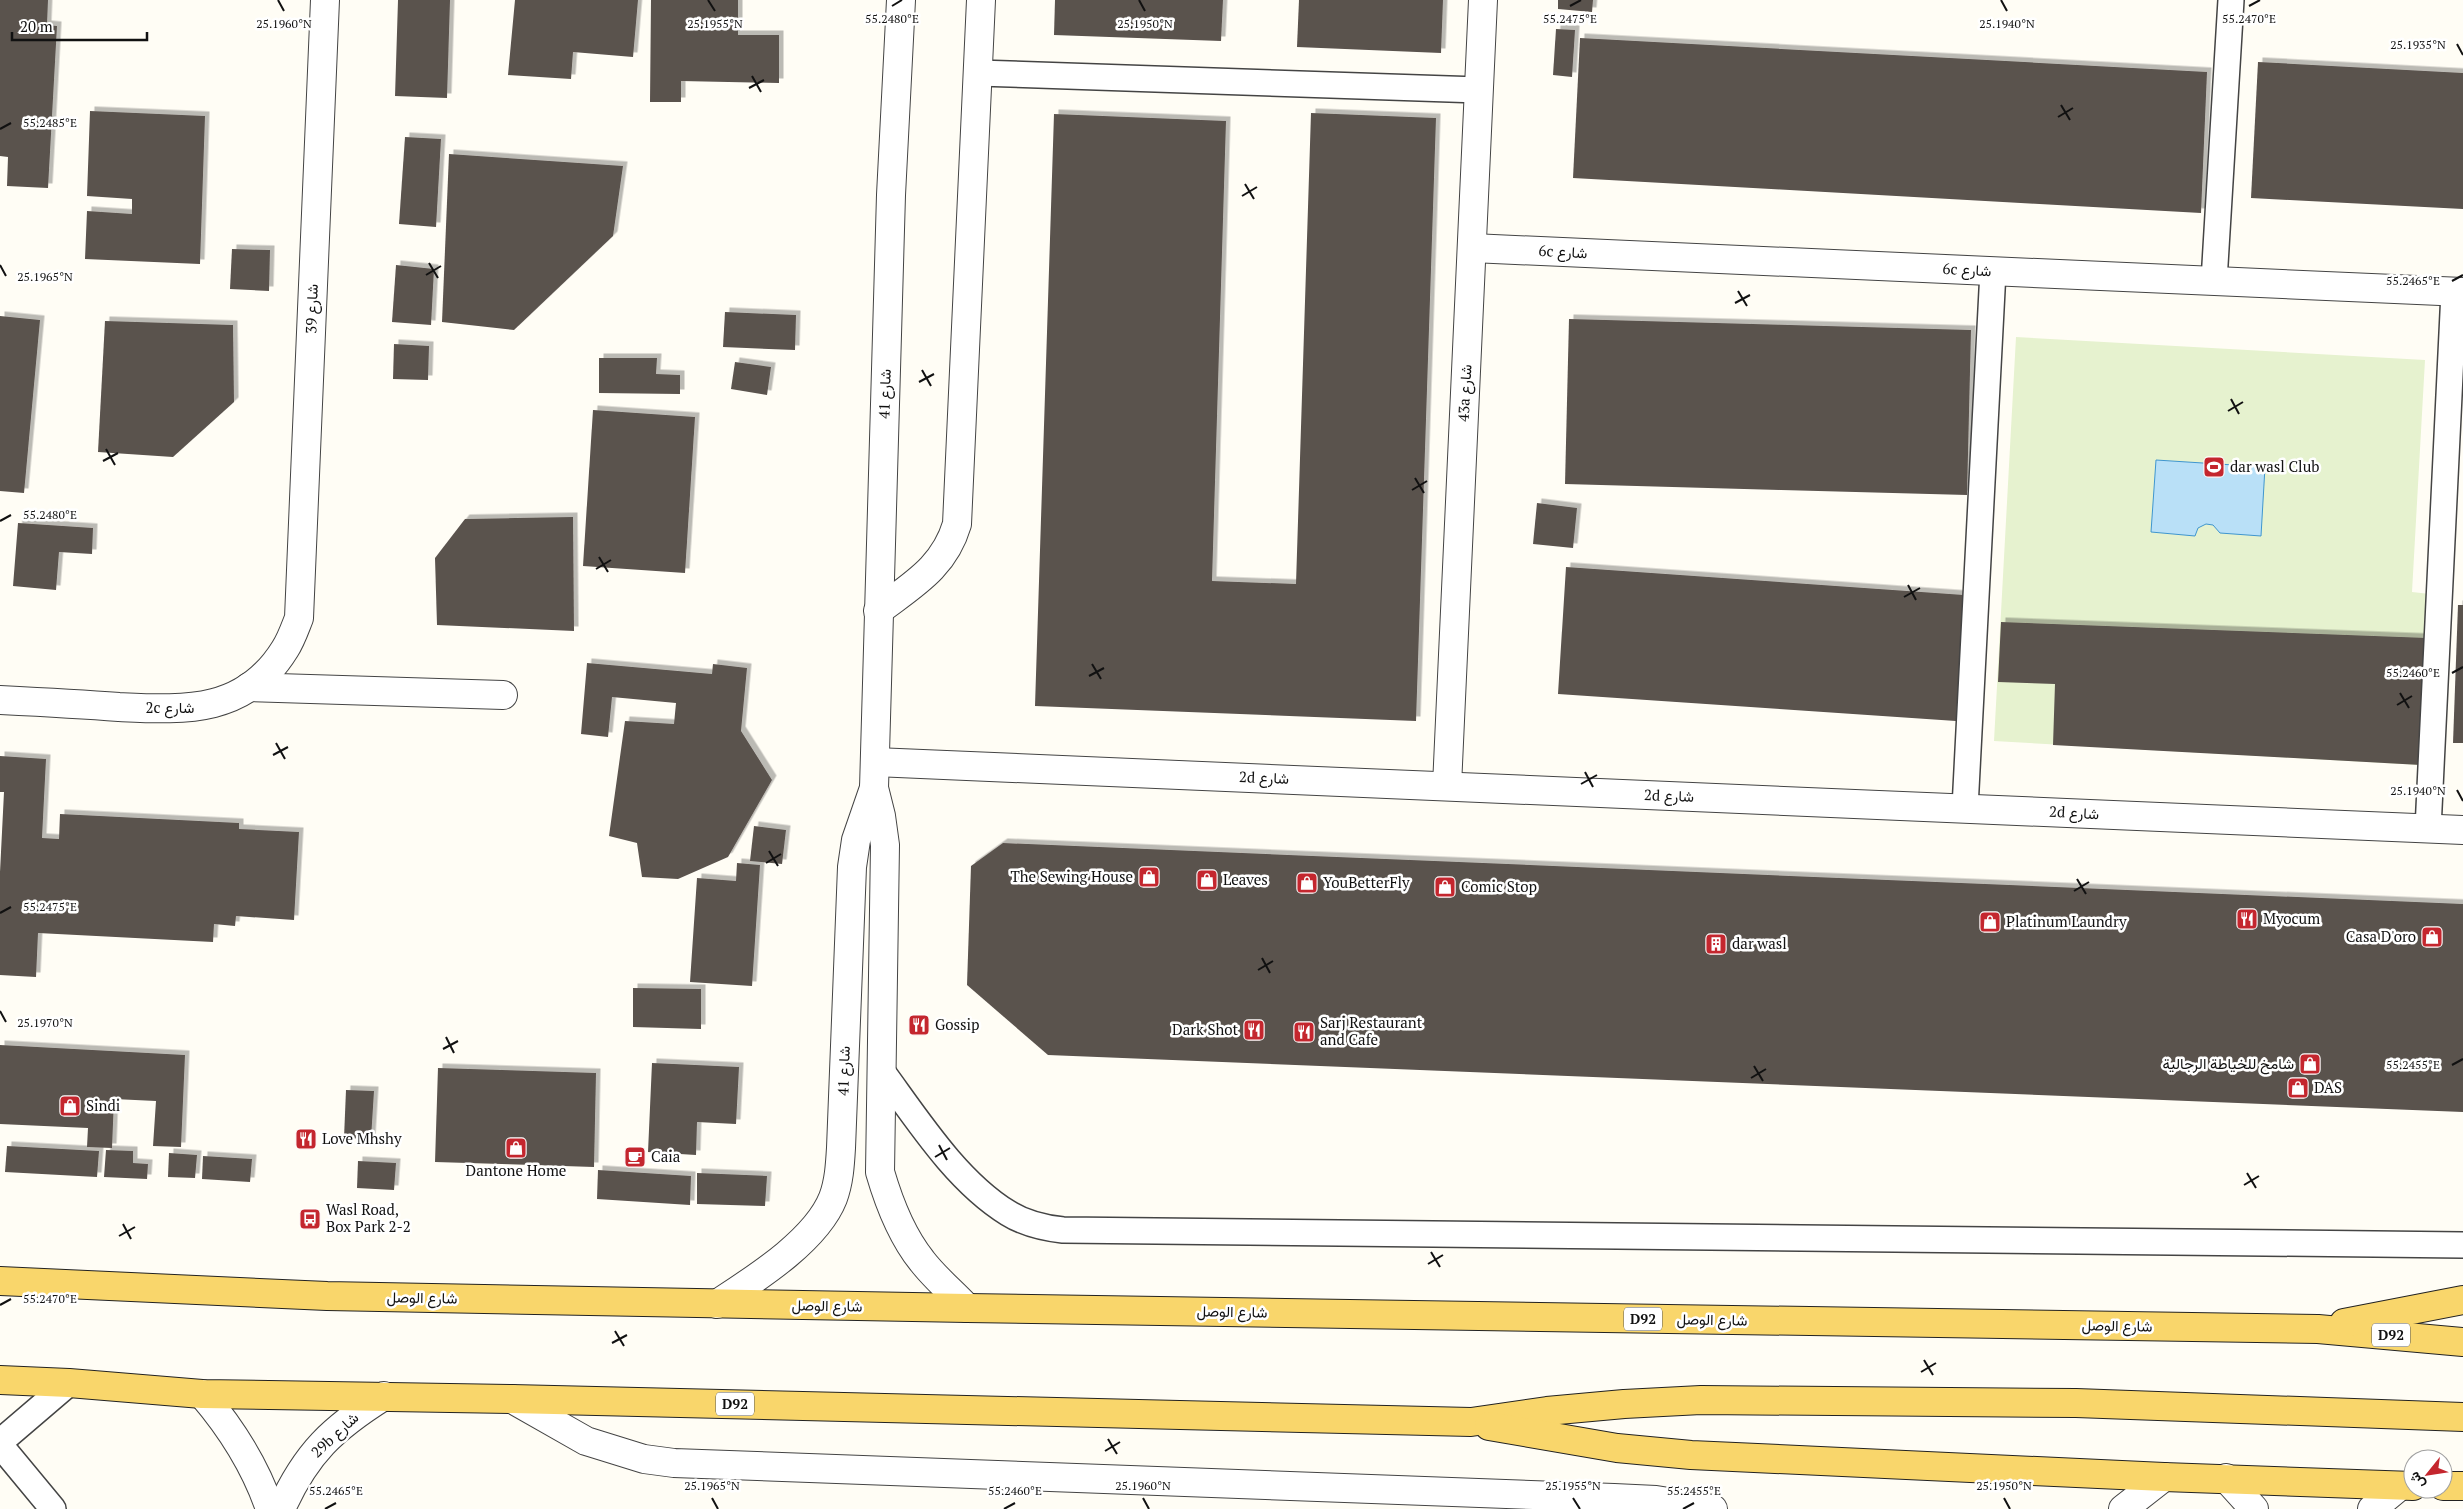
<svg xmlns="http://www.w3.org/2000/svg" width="2463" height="1509" font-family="'PT Serif',Vazirmatn,serif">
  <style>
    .pitch { fill: #e6f2cf }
    .water { fill: #b9e0f7; stroke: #3f96cf }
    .building { fill: #5a524d; filter: url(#shadow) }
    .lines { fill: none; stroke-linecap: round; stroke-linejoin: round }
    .lane-casing { stroke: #444; stroke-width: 28 }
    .street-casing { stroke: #444; stroke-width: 30 }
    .primary-casing { stroke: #222; stroke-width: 30 }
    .lane { stroke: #fff; stroke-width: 25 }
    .street { stroke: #fff; stroke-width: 28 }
    .primary { stroke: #f9d66b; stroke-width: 28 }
    .ticks { fill: none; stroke: #111; stroke-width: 2 }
    .labels { text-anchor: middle; stroke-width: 5; stroke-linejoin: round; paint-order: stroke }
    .shield { fill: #fff; stroke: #585858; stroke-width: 1 }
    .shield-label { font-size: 14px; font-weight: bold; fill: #111 }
    .street-label { font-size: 15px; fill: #111; stroke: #fff }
    .poi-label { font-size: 15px; fill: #111; stroke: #fff; text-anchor: start }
    .ticks-label { font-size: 12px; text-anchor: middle; fill: #111; stroke: #fff; stroke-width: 5; stroke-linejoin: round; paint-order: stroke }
  </style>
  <defs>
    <filter id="shadow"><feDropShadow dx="4.5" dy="-4.5" stdDeviation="0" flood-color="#0004"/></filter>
  </defs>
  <rect width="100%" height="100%" fill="#fffdf5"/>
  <polygon class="pitch" points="2016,337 2425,360 2412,592 2430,594 2421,765 1994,741"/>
  <polygon class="water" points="2156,460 2265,467 2261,536 2220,533 2213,525 2206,524 2198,528 2195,536 2151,532"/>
  <g class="building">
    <polygon points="0,0 48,0 47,25 57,26 48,188 7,186 8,157 0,156"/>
    <polygon points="398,0 450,0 447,98 395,96"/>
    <polygon points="515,0 638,0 633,57 573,52 571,79 508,75"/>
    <polygon points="651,0 738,0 738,35 779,35 779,83 681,81 681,102 650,102"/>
    <polygon points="1055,0 1223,0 1221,41 1054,35"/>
    <polygon points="1299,0 1443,0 1441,53 1297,47"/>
    <polygon points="1558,0 1593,0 1592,12 1558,9"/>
    <polygon points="1556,29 1575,30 1572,77 1553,75"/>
    <polygon points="1580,38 2207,72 2201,213 1573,178"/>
    <polygon points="2258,62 2463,73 2463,209 2251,198"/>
    <polygon points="90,111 205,116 200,264 85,259 87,211 132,214 132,199 87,196"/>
    <polygon points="1311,113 1436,118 1416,721 1035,706 1054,114 1226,121 1212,581 1296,584"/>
    <polygon points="405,137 441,139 436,227 399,224"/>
    <polygon points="449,154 623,166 613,236 514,330 442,322"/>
    <polygon points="232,249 270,250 269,291 230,289"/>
    <polygon points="396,265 434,269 431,325 392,322"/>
    <polygon points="725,312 796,315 795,350 723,347"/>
    <polygon points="0,316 40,320 24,493 0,491"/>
    <polygon points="1569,319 1971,330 1967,495 1565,484"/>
    <polygon points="105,321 233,325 234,402 173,457 98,452"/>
    <polygon points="394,344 429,346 428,380 393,379"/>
    <polygon points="599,358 657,358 656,374 680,375 680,394 599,393"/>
    <polygon points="735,362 771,367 767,395 731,389"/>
    <polygon points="593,410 695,417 685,573 583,566"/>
    <polygon points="1537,503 1577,508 1573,548 1533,544"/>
    <polygon points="573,517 574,631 437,625 435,558 465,519"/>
    <polygon points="18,523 93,528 92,554 59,552 56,590 13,586"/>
    <polygon points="1566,567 1964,595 1956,721 1558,694"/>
    <polygon points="2458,605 2463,605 2463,743 2453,743"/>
    <polygon points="2001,622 2428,638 2421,765 2053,745 2055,684 1998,682"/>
    <polygon points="587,663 712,674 713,664 747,668 741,731 772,780 728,857 678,879 642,877 637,843 609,836 625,721 674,724 676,703 612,697 608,737 581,734"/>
    <polygon points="0,756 46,759 42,838 59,839 60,814 239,823 239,829 299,832 294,920 236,916 235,926 214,924 213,942 38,933 36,977 0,975 0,872 4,792 0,792"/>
    <polygon points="754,826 786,830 782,864 750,861"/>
    <polygon points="1003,843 2463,904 2463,1112 1048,1055 967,985 971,866"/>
    <polygon points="737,863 760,865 752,986 690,982 697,878 736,881"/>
    <polygon points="633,988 701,989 701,1029 633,1027"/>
    <polygon points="0,1045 185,1055 181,1147 153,1146 156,1101 114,1099 112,1148 87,1147 88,1128 0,1124"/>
    <polygon points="652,1063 739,1067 736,1124 697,1122 696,1155 648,1152"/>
    <polygon points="438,1068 596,1073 594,1167 435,1162"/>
    <polygon points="346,1090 374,1091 371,1139 344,1138"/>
    <polygon points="7,1146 99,1151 97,1177 5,1172"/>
    <polygon points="106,1150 133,1151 133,1163 148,1164 147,1179 104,1177"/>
    <polygon points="169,1153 197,1155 195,1178 168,1177"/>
    <polygon points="203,1156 252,1159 250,1182 202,1179"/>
    <polygon points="358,1161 396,1163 394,1190 357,1188"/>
    <polygon points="598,1170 691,1176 690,1205 597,1199"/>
    <polygon points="697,1173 767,1176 765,1206 697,1204"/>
  </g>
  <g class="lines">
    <g class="lane-casing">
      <g id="lane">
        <polyline points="978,73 1479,90"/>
        <polyline points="2214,281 2231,0"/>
        <polyline points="1965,808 1993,271"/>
        <polyline points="2428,829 2454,292"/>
        <path d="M881,1070C917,1119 956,1181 1008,1213C1024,1223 1044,1228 1063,1230L2463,1245"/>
        <polyline points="0,1442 69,1383"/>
        <polyline points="0,1445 53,1509"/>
      </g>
    </g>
    <g class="street-casing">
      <g id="street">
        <path d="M901,0L891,195L874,788L881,816L885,845L880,1172C889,1203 901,1235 922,1261C935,1278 953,1293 967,1308"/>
        <polyline points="1472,248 2463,292"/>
        <path d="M878,611C912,585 944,568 957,524L981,0"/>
        <polyline points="249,687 503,695"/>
        <path d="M0,700C40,702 79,704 119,707C185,710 245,714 285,649C291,640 295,628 299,618L325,0"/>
        <polyline points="875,762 2463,830"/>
        <polyline points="1447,786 1483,0"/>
        <path d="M717,1304C755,1279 816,1241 833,1198C839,1182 840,1165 841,1148L852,867L856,840L874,788"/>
        <path d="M202,1394C232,1429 255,1465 270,1509"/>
        <polyline points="512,1399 586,1441 644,1459 674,1463 1614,1498 1656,1500 1713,1509"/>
        <polyline points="2226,1478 2254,1509"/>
        <path d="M281,1509C306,1453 333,1428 384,1396"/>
        <polyline points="2123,1509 2164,1477"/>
        <polyline points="2372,1509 2400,1486"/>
      </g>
    </g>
    <g class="primary-casing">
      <g id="primary">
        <polyline points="0,1281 327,1296 967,1308 2318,1329 2463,1342"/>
        <polyline points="2344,1323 2463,1300"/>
        <polyline points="0,1380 69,1383 202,1394 512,1399 1471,1422 1547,1411 1624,1404 1701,1400 2076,1403 2463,1417"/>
        <polyline points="1489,1426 1617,1448 1691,1455 2164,1477 2413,1486"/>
        <polyline points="2443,1486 2463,1486"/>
      </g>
    </g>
    <use href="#lane" class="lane"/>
    <use href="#street" class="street"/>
    <use href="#primary" class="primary"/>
  </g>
  <path class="ticks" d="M278,0L284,11M708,0L715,11M1139,0L1145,11M2001,0L2007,11M892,6L902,0M1570,6L1581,0M2249,6L2260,0M2457,44L2463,55M752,76L761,92M749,88L764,80M2061,105L2070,120M2058,117L2073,108M0,129L11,123M1245,184L1254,199M1242,196L1257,187M429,263L438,278M0,265L6,276M426,275L441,266M2452,281L2463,275M1738,291L1747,306M1735,303L1750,295M922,370L931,386M919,382L934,374M2231,399L2239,414M2228,411L2243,402M106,449L115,465M103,461L118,453M1415,478L1424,493M1412,490L1427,481M0,521L11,515M599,557L608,572M596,569L611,560M1908,585L1916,600M1904,597L1920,588M1092,664L1101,679M2452,673L2463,667M1089,676L1104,668M2400,693L2409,708M2397,705L2412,696M276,743L285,759M273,755L288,747M1585,772L1593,787M1581,784L1597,775M2457,790L2463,801M769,851L778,866M766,863L781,854M2077,879L2086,894M2074,891L2089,882M0,913L11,907M1262,958L1270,973M1258,970L1273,961M0,1011L6,1022M446,1037L454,1053M443,1049L458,1041M2452,1065L2463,1059M1754,1066L1763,1081M1751,1078L1766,1069M939,1145L947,1160M935,1157L950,1148M2247,1173L2256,1188M2244,1185L2259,1176M123,1224L131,1239M119,1236L135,1227M1431,1252L1440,1267M1428,1264L1443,1255M0,1305L11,1299M615,1331L624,1346M612,1343L627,1335M1924,1360L1933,1375M1921,1372L1936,1363M1108,1439L1117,1454M1105,1451L1120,1442M712,1498L718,1509M1143,1498L1149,1509M1573,1498L1580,1509M2004,1498L2010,1509M325,1509L336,1503M1004,1509L1015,1503M1683,1509L1694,1503"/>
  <defs>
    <g id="stadium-square" transform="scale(1.125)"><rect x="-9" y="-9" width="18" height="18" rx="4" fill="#c4262e" stroke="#fff"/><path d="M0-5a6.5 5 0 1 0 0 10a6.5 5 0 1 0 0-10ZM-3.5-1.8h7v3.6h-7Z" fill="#fff"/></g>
    <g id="shop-square" transform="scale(1.125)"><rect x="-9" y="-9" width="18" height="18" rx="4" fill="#c4262e" stroke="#fff"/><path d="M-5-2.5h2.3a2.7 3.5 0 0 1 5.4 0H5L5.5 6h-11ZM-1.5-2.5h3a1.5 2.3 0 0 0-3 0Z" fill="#fff"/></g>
    <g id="restaurant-square" transform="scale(1.125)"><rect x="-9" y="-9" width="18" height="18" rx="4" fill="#c4262e" stroke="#fff"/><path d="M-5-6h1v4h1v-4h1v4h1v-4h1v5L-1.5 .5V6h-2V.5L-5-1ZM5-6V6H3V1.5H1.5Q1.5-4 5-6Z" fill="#fff"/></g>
    <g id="building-square" transform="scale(1.125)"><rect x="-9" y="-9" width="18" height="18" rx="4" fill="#c4262e" stroke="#fff"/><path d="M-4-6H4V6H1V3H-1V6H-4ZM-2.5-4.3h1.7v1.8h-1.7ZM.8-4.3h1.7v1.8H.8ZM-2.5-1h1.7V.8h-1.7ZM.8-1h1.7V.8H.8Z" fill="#fff"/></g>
    <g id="cafe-square" transform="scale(1.125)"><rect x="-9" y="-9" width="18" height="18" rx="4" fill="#c4262e" stroke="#fff"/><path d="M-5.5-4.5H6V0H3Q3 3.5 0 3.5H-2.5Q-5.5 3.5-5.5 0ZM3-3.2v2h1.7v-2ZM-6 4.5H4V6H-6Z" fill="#fff"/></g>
    <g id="bus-square" transform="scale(1.125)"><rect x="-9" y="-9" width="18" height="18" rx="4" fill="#c4262e" stroke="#fff"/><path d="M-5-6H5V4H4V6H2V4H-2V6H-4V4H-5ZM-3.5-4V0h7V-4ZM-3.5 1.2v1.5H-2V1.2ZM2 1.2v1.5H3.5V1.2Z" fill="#fff"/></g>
  </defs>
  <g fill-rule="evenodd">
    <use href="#stadium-square" x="2214" y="467"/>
    <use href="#shop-square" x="1149" y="877"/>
    <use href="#shop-square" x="1207" y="880"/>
    <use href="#shop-square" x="1307" y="883"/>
    <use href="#shop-square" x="1445" y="887"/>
    <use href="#restaurant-square" x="2247" y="919"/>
    <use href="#shop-square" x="1990" y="922"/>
    <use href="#shop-square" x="2432" y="937"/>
    <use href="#building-square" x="1716" y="944"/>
    <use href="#restaurant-square" x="919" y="1025"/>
    <use href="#restaurant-square" x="1254" y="1030"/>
    <use href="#restaurant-square" x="1304" y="1032"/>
    <use href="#shop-square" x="2310" y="1064"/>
    <use href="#shop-square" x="2298" y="1088"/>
    <use href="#shop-square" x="70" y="1106"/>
    <use href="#restaurant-square" x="306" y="1139"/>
    <use href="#shop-square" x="516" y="1148"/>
    <use href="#cafe-square" x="635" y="1157"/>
    <use href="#bus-square" x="310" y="1219"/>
  </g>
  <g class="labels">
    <g class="shield">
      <rect x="1624" y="1307.5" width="38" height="23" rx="4"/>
      <rect x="2372" y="1323.5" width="38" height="23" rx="4"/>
      <rect x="716" y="1392.5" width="38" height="23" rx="4"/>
    </g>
    <g class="shield-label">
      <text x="1643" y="1324">D92</text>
      <text x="2391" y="1340">D92</text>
      <text x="735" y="1409">D92</text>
    </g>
    <g class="street-label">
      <text transform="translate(1563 252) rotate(3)" y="5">6c شارع</text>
      <text transform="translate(1967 270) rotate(3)" y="5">6c شارع</text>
      <text transform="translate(312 309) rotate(-88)" y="5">شارع 39</text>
      <text transform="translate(1465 393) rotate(-87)" y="5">43a شارع</text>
      <text transform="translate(885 394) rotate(-88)" y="5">شارع 41</text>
      <text x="170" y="713">2c شارع</text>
      <text transform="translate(1264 778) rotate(2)" y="5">2d شارع</text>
      <text transform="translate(1669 796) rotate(2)" y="5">2d شارع</text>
      <text transform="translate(2074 813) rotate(3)" y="5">2d شارع</text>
      <text transform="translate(844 1071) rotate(-88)" y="5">شارع 41</text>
      <text transform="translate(422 1298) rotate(1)" y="5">شارع الوصل</text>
      <text transform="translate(827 1306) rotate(1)" y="5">شارع الوصل</text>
      <text transform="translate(1232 1312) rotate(1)" y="5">شارع الوصل</text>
      <text transform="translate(1712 1320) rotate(1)" y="5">شارع الوصل</text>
      <text transform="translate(2117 1326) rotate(1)" y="5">شارع الوصل</text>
      <text transform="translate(335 1435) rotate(-43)" y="5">29b شارع</text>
    </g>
    <g class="poi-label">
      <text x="2230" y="472">dar wasl Club</text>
      <text x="1133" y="882" text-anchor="end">The Sewing House</text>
      <text x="1223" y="885">Leaves</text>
      <text x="1323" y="888">YouBetterFly</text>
      <text x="1461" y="892">Comic Stop</text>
      <text x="2263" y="924">Myocum</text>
      <text x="2006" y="927">Platinum Laundry</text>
      <text x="2416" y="942" text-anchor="end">Casa D'oro</text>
      <text x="1732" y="949">dar wasl</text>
      <text x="1320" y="1028">Sarj Restaurant<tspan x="1320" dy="17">and Cafe</tspan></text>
      <text x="935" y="1030">Gossip</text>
      <text x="1238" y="1035" text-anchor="end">Dark Shot</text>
      <text x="2294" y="1069" text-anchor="end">شامخ للخياطة الرجالية</text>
      <text x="2314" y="1093">DAS</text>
      <text x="86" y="1111">Sindi</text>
      <text x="322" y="1144">Love Mhshy</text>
      <text x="651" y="1162">Caia</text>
      <text x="516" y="1176" text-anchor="middle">Dantone Home</text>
      <text x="326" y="1215">Wasl Road,<tspan x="326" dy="17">Box Park 2-2</tspan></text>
    </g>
  </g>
  <g class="ticks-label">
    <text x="892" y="23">55.2480°E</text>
    <text x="1570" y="23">55.2475°E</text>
    <text x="2249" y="23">55.2470°E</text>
    <text x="284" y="28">25.1960°N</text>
    <text x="1145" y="28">25.1950°N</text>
    <text x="2007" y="28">25.1940°N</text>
    <text x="715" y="28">25.1955°N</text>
    <text x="2418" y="49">25.1935°N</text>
    <text x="50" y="127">55.2485°E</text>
    <text x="45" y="281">25.1965°N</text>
    <text x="2413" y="285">55.2465°E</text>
    <text x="50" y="519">55.2480°E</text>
    <text x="2413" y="677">55.2460°E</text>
    <text x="2418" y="795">25.1940°N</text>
    <text x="50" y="911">55.2475°E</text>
    <text x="45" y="1027">25.1970°N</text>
    <text x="2413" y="1069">55.2455°E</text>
    <text x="50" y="1303">55.2470°E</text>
    <text x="712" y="1490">25.1965°N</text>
    <text x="1143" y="1490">25.1960°N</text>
    <text x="1573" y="1490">25.1955°N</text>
    <text x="2004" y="1490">25.1950°N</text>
    <text x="336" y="1495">55.2465°E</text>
    <text x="1015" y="1495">55.2460°E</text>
    <text x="1694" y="1495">55.2455°E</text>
  </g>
  <g transform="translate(2428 1474) rotate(240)"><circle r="24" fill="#ffffff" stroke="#a0a0a0"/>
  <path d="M0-4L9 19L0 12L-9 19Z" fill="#c4262e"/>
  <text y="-8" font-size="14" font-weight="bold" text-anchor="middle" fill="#111111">ش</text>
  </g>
  <path d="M12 32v8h135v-8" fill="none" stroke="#111111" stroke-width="2.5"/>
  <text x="20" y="32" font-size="15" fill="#111111" stroke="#ffffff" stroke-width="4" paint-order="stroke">20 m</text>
</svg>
